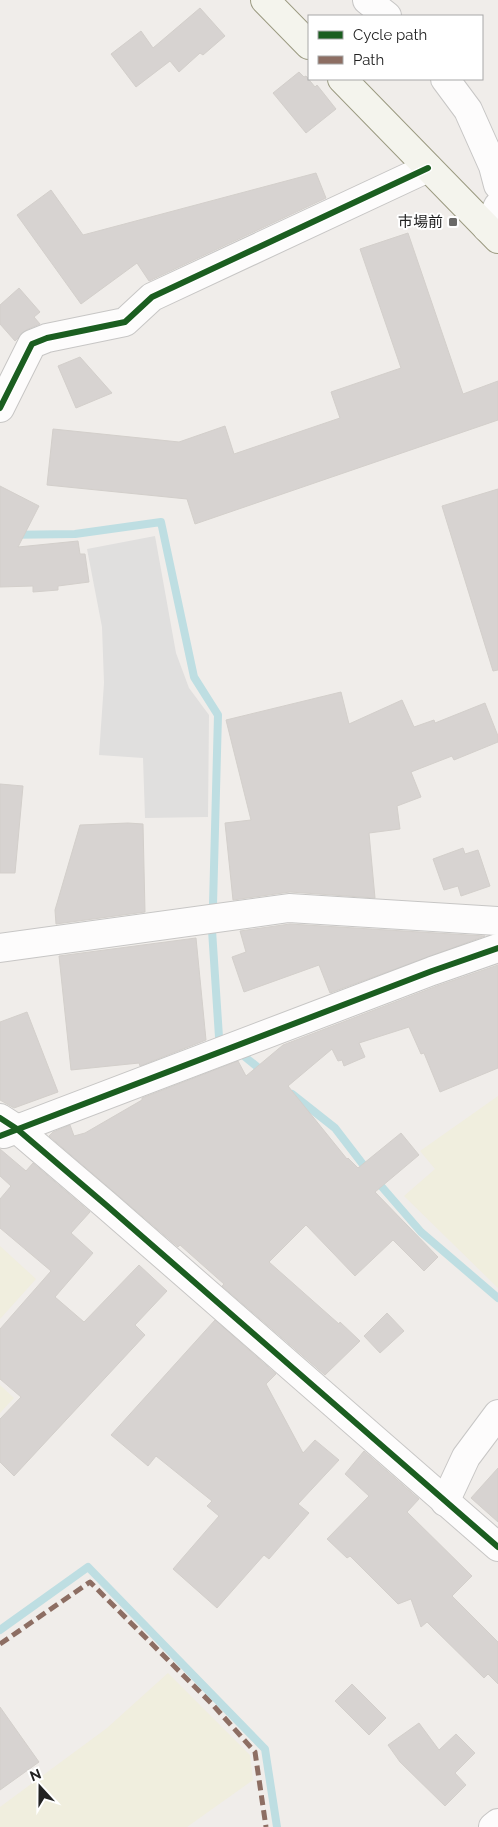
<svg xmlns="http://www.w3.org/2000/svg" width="498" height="1827" font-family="Raleway,'Noto Sans JP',sans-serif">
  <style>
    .farmland { fill: #f0eede }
    .parking { fill: #e0dfde }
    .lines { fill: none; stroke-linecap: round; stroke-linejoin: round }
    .stream { stroke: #bedee2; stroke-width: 8 }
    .building { fill: #d7d3d1; stroke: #d3cfcb }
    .minor-casing { stroke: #c7c6c5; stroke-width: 30 }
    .tertiary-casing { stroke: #c7c6c5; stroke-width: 30 }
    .secondary-casing { stroke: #9b9a81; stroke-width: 30 }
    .minor { stroke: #fdfcfc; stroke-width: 28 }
    .tertiary { stroke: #fdfcfc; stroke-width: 28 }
    .secondary { stroke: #f4f4ed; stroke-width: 28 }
    .quiet { stroke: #8d6e63; stroke-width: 5; stroke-dasharray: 10 5; stroke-linecap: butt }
    .cycleway-casing { stroke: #fff; stroke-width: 9 }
    .cycleway { stroke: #1b5e20; stroke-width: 6 }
    .poi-dot { fill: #6a6968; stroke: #fff; stroke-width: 2 }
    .labels { text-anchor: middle; stroke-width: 4; stroke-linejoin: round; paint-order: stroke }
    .poi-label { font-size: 15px; fill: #222; stroke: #fff; text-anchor: end }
  </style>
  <rect width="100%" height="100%" fill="#f0edea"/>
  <g class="farmland">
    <polygon points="498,1096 498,1288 404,1196 435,1169 420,1151"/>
    <polygon points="0,1246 36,1279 0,1319"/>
    <polygon points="0,1385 14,1398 0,1413"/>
    <polygon points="168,1673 250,1755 253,1780 187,1827 0,1827 0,1807 107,1728"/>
  </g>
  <polygon class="parking" points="155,536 176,653 189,688 209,715 208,817 145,818 143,758 99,755 104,683 102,627 87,549"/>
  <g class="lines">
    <g class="stream">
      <polyline points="0,535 75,534 161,522 194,677 218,715 213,905"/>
      <polyline points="212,930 219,1037"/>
      <polyline points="245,1057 265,1073"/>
      <polyline points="292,1094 335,1128 368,1171"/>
      <polyline points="375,1179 421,1232 498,1298"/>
      <polyline points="0,1630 88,1567 265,1749 277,1827"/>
    </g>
  </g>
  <g class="building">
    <polygon points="200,8 225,36 203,55 200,53 179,72 170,61 136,87 111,54 141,31 153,48"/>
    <polygon points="299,72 304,77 306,76 315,87 317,85 336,109 306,133 273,93"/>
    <polygon points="316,173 326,198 149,281 137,263 81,304 17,215 51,190 83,235"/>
    <polygon points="408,233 463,394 498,381 498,420 195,524 187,499 47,485 53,429 179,442 225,426 234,454 340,418 331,392 401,368 360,249"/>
    <polygon points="19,288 40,312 34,317 40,324 26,330 15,341 0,324 0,305"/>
    <polygon points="80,357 112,393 76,408 58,366"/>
    <polygon points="0,486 39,506 18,547 78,541 80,554 85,554 89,582 58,586 58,590 33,592 33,586 0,587"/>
    <polygon points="498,489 498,670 493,671 442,506"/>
    <polygon points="341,692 349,724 402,700 414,727 434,720 435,723 485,703 498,736 498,742 454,760 452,756 411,772 421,797 397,806 400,829 369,833 375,898 290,892 233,900 225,823 251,820 226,720"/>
    <polygon points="0,784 23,786 15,873 0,873"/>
    <polygon points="128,823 143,824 145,912 56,924 55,910 80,825"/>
    <polygon points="463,848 465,854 478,850 490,886 461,896 458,886 444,890 433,859"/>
    <polygon points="290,924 485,936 330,993 319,965 244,992 232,957 246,952 240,931"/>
    <polygon points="196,938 206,1040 140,1066 139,1063 71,1070 59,956"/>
    <polygon points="498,965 498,1068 440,1092 424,1053 421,1054 409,1027 359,1043 365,1057 344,1066 342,1060 338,1061 332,1049 288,1086 347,1159 348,1158 358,1168 401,1133 419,1155 375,1192 438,1257 424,1271 393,1240 355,1276 306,1225 269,1262 339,1324 340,1322 360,1341 325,1375 222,1286 224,1284 180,1245 178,1247 49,1136 53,1132 70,1125 74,1136 85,1133 142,1100 142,1098 238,1061 246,1076 283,1045 437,986"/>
    <polygon points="27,1012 58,1092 14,1108 0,1100 0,1022"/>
    <polygon points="0,1149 26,1171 33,1163 90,1212 71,1233 93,1253 55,1297 84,1322 139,1265 167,1291 135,1325 145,1335 14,1476 0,1462 0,1419 21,1397 0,1379 0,1329 51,1271 0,1228 0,1199 11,1186 0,1176"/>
    <polygon points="387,1313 404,1331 380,1353 364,1336"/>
    <polygon points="215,1320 276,1374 266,1384 303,1453 315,1440 339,1460 298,1504 309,1513 269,1559 264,1555 217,1608 173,1569 219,1516 207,1506 212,1501 156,1456 148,1466 111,1435"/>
    <polygon points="364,1451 419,1499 407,1512 472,1576 452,1596 498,1642 498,1684 488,1674 484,1678 427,1622 421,1627 411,1599 398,1604 350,1556 347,1558 327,1539 369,1496 345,1474"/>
    <polygon points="498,1468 498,1522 471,1498"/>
    <polygon points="352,1684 386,1718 369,1735 335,1701"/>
    <polygon points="0,1707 39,1762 0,1790"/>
    <polygon points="419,1723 439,1750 456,1734 475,1753 455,1773 466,1785 445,1806 400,1762 388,1745"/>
  </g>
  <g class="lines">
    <g class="minor-casing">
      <g id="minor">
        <polyline points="367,0 387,16"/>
        <polyline points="445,79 468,110 493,166 498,185"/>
        <polyline points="487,228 498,206"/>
        <polyline points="0,408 32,344 47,338 125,322 152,297 428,168"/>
        <polyline points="0,948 289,908 498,921"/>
        <polyline points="0,1118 17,1129 106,1205 498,1547"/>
        <polyline points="4,1134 432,971 498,948"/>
        <polyline points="445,1502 466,1457 498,1414"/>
      </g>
    </g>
    <g class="tertiary-casing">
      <polyline id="tertiary" points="493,1827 498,1823"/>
    </g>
    <g class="secondary-casing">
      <g id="secondary">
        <polyline points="265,0 309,45"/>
        <polyline points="342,79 498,239"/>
      </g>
    </g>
    <use href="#minor" class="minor"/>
    <use href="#tertiary" class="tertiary"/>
    <use href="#secondary" class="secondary"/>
    <polyline class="quiet" points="0,1644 90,1582 213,1705 255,1752 266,1827"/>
    <g class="cycleway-casing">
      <g id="cycleway">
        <polyline points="0,408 32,344 47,338 125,322 152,297 428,168"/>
        <polyline points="0,1118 17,1129 106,1205 498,1547"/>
        <polyline points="0,1136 432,971 498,948"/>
      </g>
    </g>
    <use href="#cycleway" class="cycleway"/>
  </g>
  <rect class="poi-dot" x="448" y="217" width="10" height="10" rx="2.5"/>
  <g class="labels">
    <g class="poi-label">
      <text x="443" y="227">市場前</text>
    </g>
  </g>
  <rect x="308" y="15" width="175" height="65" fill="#ffffff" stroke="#a7a7a7"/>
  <rect x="318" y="31" width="25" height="8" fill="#1b5e20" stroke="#a7a7a7"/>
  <text x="353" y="40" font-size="15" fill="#222222">Cycle path</text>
  <rect x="318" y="56" width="25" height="8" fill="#8d6e63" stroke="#a7a7a7"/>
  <text x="353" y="65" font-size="15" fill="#222222">Path</text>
  <g transform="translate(40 1787) rotate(339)" stroke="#ffffff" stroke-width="4" paint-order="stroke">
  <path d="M0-4L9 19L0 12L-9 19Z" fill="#222222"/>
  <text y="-8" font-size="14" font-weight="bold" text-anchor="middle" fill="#222222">N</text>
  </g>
</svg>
